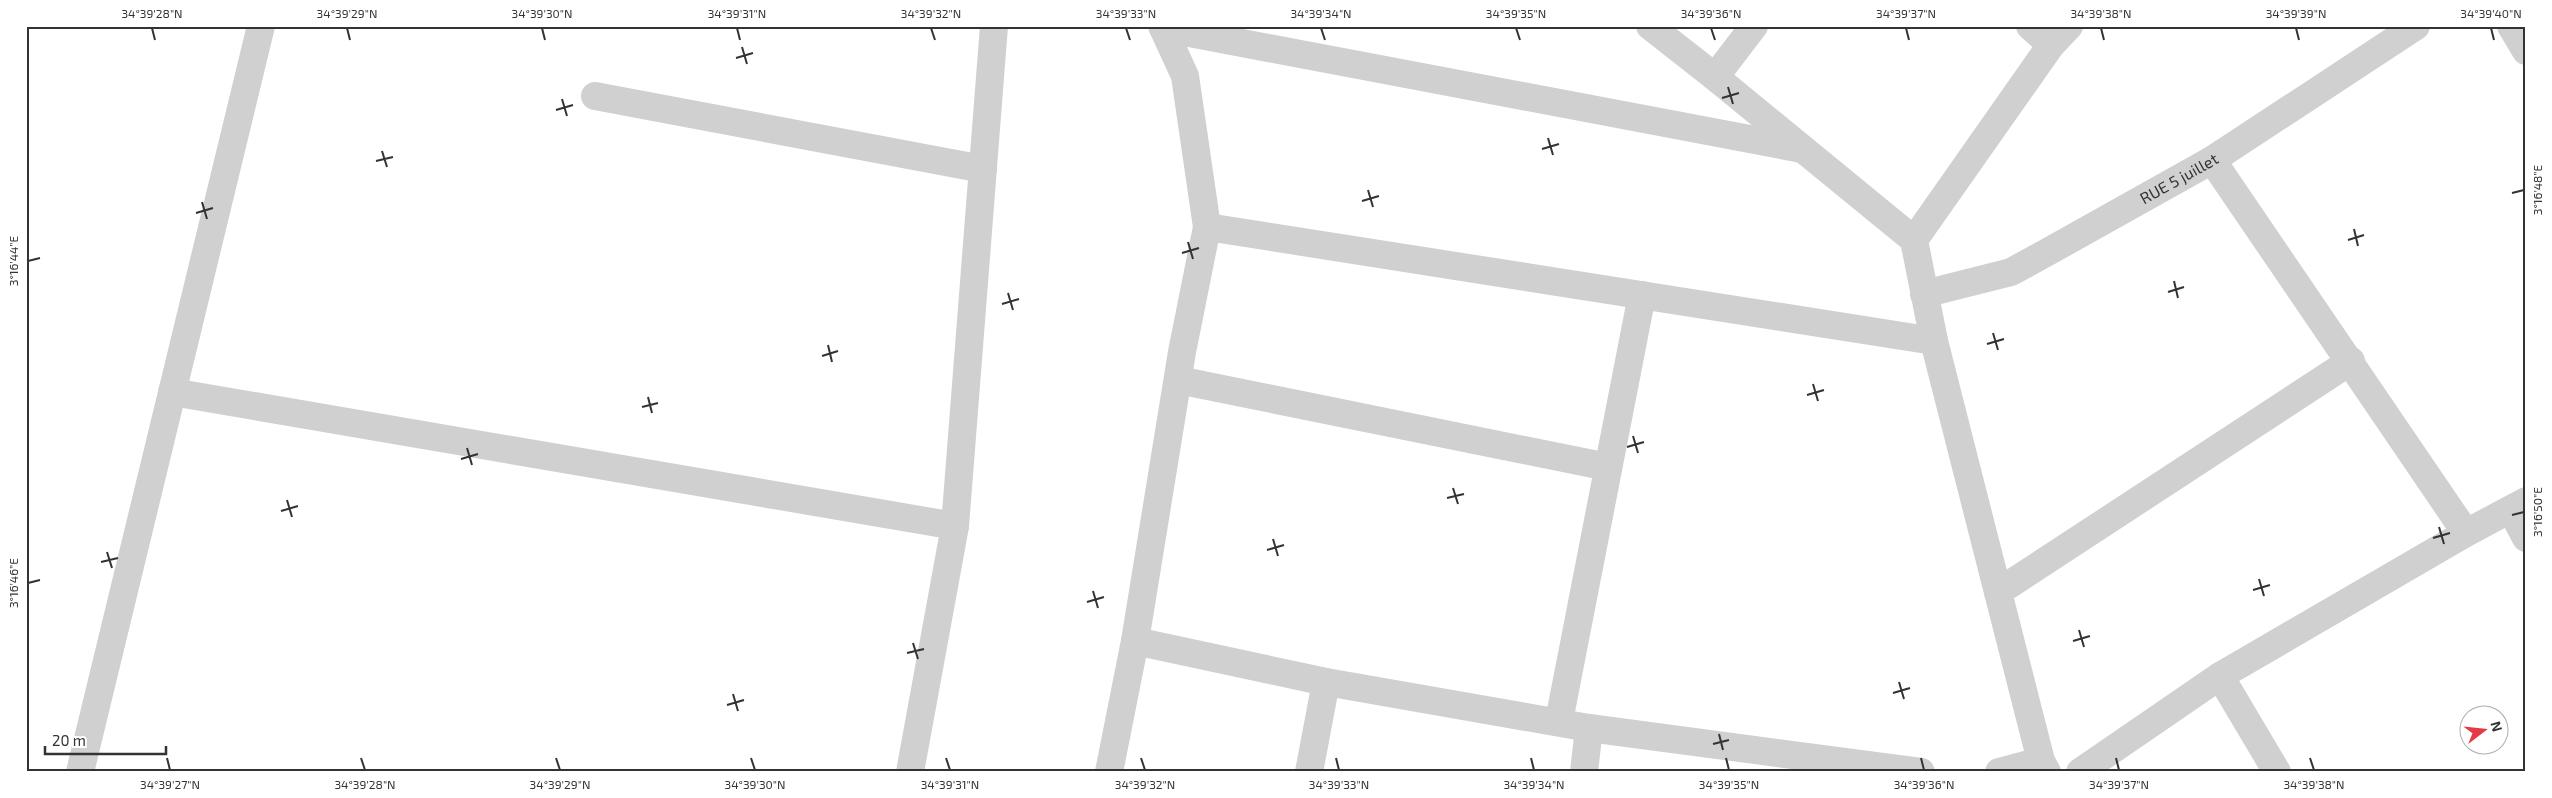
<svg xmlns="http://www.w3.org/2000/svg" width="2552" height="798" font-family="'Exo 2',sans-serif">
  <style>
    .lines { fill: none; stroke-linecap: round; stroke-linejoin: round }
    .minor { stroke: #d0d0d0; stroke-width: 28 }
    .ticks { fill: none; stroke: #333; stroke-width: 2 }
    .labels { text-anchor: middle; stroke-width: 5; stroke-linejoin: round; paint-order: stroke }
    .street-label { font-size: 16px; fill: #333; stroke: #fff }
    .neatline { fill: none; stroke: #333; stroke-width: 2 }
    .ticks-label { font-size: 12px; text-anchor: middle; fill: #333 }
  </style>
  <rect width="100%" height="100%" fill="#fff"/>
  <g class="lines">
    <g class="minor">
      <polyline points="1650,26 1715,77 1914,240"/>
      <polyline points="2030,26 2051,45 2069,26"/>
      <polyline points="2511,26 2526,51"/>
      <polyline points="1163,28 1802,149"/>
      <polyline points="1715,77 1754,26"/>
      <polyline points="595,96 983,169"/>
      <polyline points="2212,160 2466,533"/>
      <polyline points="1207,227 1934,341"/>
      <polyline points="1914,240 1934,341 2041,761 2047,772"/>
      <polyline points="1914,240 2051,45"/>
      <path id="s1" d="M1924,294L2011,272L2044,254L2212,160L2416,26"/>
      <polyline points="1178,380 1608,467"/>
      <polyline points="172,392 955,526"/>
      <polyline points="2511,510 2526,538"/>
      <polyline points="1998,592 2351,361"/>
      <polyline points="1135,641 1326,682 1589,728 1921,772"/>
      <polyline points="2220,676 2277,772"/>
      <polyline points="1559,721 1642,295"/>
      <polyline points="80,772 261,26"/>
      <polyline points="910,772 955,526 994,26"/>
      <polyline points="1109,772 1135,641 1182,352 1207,227 1185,76 1162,26"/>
      <polyline points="1309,772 1326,682"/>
      <polyline points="1584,772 1589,728"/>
      <polyline points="1999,772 2041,761"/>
      <polyline points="2080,772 2220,676 2466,533 2526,501"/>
    </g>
  </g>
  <path class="ticks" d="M152,28L155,40M347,28L350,40M542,28L545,40M737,28L740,40M931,28L935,40M1126,28L1130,40M1321,28L1325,40M1516,28L1520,40M1711,28L1715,40M1906,28L1909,40M2101,28L2104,40M2296,28L2299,40M2491,28L2494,40M742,47L747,64M736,58L753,53M1728,87L1733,104M1722,98L1739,93M562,99L567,116M556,110L573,105M1548,138L1553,155M1542,149L1559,144M382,151L387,167M376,161L393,157M1368,190L1373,207M2512,193L2524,190M1362,201L1379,196M202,202L207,219M196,213L213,208M2354,229L2358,246M2348,240L2364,235M1188,242L1193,259M1182,253L1199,248M28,261L40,258M2174,281L2178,298M2168,292L2184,287M1008,293L1013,310M1002,304L1019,299M1993,333L1998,350M1987,344L2004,339M828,345L832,362M822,356L838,351M1813,384L1818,401M1807,395L1824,390M648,397L652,413M642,407L658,403M1633,436L1638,453M1627,447L1644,442M467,448L472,465M461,459L478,454M1453,488L1458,504M1447,498L1464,494M287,500L292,517M281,511L298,506M2512,515L2524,512M2439,527L2444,544M2433,538L2450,533M1273,539L1278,556M1267,550L1284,545M107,552L112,568M101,562L118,558M2259,579L2264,596M28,583L40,580M2253,590L2270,585M1093,591L1098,608M1087,602L1104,597M2079,630L2084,647M2073,641L2090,636M913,643L918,659M907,653L924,649M1899,682L1904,699M1893,693L1910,688M733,694L738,711M727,705L744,700M1719,734L1723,750M1713,744L1729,740M167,758L170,770M361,758L365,770M556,758L560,770M751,758L755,770M946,758L950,770M1141,758L1145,770M1336,758L1339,770M1531,758L1534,770M1726,758L1729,770M1921,758L1924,770M2116,758L2119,770M2310,758L2314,770"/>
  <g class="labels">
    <g class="street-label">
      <text dy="6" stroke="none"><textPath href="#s1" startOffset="282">RUE 5 juillet</textPath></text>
    </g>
  </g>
  <rect width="2552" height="798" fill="none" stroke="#ffffff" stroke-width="55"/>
  <g transform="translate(2484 730) rotate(74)"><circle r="24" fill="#ffffff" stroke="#adadad"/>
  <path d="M0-4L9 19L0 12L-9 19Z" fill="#e63946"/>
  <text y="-8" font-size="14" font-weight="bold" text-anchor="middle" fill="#333333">N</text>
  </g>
  <path d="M45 746v8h121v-8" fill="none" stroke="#333333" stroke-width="2.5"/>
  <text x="52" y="746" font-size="15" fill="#333333" stroke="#ffffff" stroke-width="4" paint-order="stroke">20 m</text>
  <rect x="28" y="28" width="2496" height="742" class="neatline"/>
  <g class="ticks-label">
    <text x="152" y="18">34°39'28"N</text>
    <text x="347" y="18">34°39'29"N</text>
    <text x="542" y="18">34°39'30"N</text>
    <text x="737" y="18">34°39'31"N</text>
    <text x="931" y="18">34°39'32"N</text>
    <text x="1126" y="18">34°39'33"N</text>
    <text x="1321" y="18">34°39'34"N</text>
    <text x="1516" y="18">34°39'35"N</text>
    <text x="1711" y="18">34°39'36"N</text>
    <text x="1906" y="18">34°39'37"N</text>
    <text x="2101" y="18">34°39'38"N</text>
    <text x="2296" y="18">34°39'39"N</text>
    <text x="2491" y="18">34°39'40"N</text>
    <text transform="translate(2538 190) rotate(-90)" y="4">3°16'48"E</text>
    <text transform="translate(14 261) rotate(-90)" y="4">3°16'44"E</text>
    <text transform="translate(2538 512) rotate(-90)" y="4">3°16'50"E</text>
    <text transform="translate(14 583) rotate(-90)" y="4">3°16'46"E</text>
    <text x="170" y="789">34°39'27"N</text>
    <text x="365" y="789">34°39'28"N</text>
    <text x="560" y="789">34°39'29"N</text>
    <text x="755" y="789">34°39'30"N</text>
    <text x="950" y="789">34°39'31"N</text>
    <text x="1145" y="789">34°39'32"N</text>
    <text x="1339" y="789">34°39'33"N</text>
    <text x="1534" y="789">34°39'34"N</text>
    <text x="1729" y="789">34°39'35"N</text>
    <text x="1924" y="789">34°39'36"N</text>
    <text x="2119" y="789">34°39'37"N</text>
    <text x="2314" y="789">34°39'38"N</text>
  </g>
</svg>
